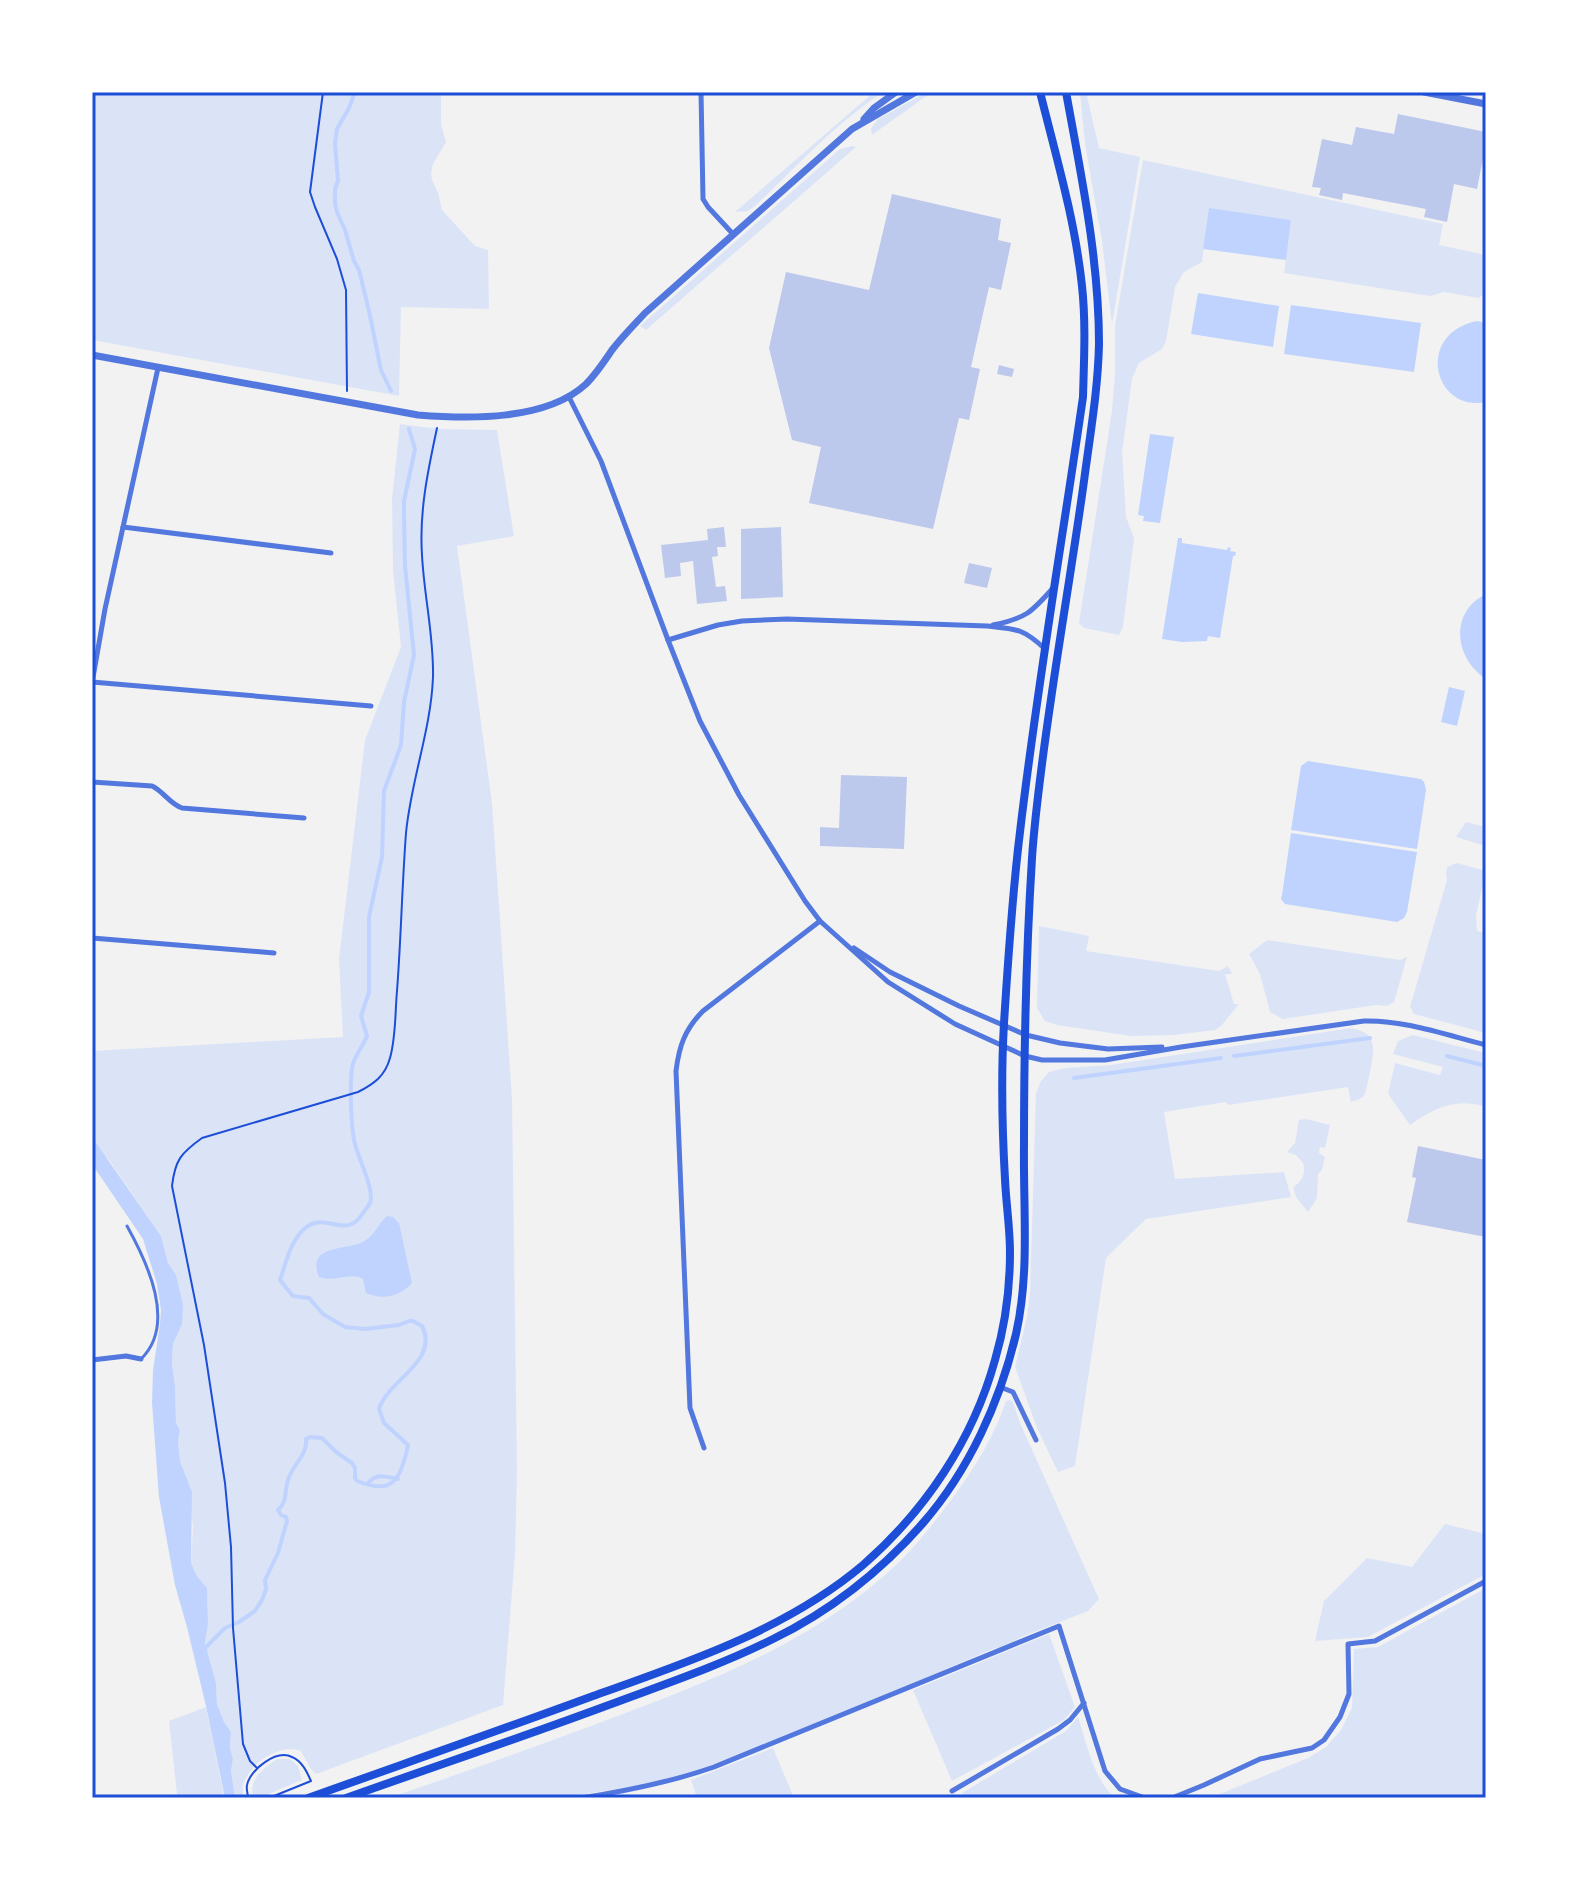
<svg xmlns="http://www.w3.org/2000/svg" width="1578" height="1890" font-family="Overpass,sans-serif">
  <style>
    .green { fill: #dbe4f7 }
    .water { fill: #bfd3fe }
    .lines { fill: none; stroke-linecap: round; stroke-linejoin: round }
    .stream { stroke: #bfd3fe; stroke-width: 4 }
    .building { fill: #bdc9ec }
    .path { stroke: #1d4ed8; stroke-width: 2 }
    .service { stroke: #5277de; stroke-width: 3 }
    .minor { stroke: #5277de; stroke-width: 5 }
    .tertiary { stroke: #5277de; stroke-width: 7 }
    .secondary { stroke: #1d4ed8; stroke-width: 8 }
    .neatline { fill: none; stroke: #1d4ed8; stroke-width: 3 }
  </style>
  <rect width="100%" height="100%" fill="#f2f2f2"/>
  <g class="green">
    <polygon points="92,92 441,92 441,125 446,142 433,164 431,173 432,180 438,193 442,210 475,246 488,250 489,309 401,307 399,396 92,340"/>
    <path d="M874,92H884C835,123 797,167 755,206L748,211L735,212Z"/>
    <polygon points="927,92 932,92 872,135 871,129 878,119"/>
    <polygon points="1080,92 1086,92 1099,148 1140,157 1112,324 1102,241 1085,144"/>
    <polygon points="852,146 856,147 646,330 640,326 840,149"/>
    <polygon points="1143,160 1443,224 1439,245 1486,255 1486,292 1479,298 1444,292 1430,296 1284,273 1291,220 1209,209 1202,262 1184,272 1175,287 1166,341 1162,349 1139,363 1132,379 1122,452 1126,517 1134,538 1123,627 1119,635 1084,628 1079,623 1112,411 1115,373 1115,326"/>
    <path d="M400,424L439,429L497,430L514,536L457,546L492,803L512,1098L517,1469L515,1554L503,1705L316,1774L310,1768L301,1751C279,1743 250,1763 243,1785C242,1788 243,1795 243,1798H235L231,1769L233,1759L230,1748L231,1732L224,1722L217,1704L216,1683L205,1643L208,1624L207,1588L197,1576L191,1563L193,1528L191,1507L192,1492L180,1461L178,1441L180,1430L176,1423L175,1387L172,1363L173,1344L182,1324L176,1276L168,1263L161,1236L109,1160L99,1150L92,1137V1051L343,1037L339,959L365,740L401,647L393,571L392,499Z"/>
    <polygon points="1466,822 1486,827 1486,846 1456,837"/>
    <polygon points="1457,863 1486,871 1476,915 1477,931 1486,933 1486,1033 1414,1014 1410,1007 1447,880 1446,875 1447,867"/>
    <polygon points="1039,926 1089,936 1086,951 1219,971 1228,966 1232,974 1225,974 1234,1004 1239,1004 1221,1026 1215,1030 1174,1035 1131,1036 1057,1025 1045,1021 1037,1008"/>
    <polygon points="1267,940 1400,960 1407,957 1394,1002 1387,1006 1376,1005 1283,1019 1270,1012 1260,974 1249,954"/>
    <path d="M1351,1028C1379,1033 1374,1050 1370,1072C1368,1079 1367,1091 1363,1097C1360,1099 1355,1101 1351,1102L1348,1087L1228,1105L1226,1102L1164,1112L1175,1179L1284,1172L1291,1197L1146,1219L1106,1258L1075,1466L1058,1472L1037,1428L1015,1367L1027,1317L1030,1293L1036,1093L1041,1081L1049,1072L1065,1068L1111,1065Z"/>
    <path d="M1413,1035L1486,1053V1107C1456,1097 1434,1108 1410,1125L1388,1094L1395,1063L1440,1075L1443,1067L1393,1054L1398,1041Z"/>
    <path d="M1306,1119L1330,1125L1325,1148L1320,1147L1319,1153L1325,1157L1322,1170L1318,1174L1317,1198L1308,1212L1296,1197L1293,1187C1302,1182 1306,1174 1303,1163L1296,1155L1287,1152L1295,1143L1299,1120Z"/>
    <path d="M1010,1400L1013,1402L1020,1423L1099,1599L1088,1611L1019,1638L1008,1646L993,1649L831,1718L695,1772L641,1785L561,1798H389C462,1773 535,1747 607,1720C706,1683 806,1645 886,1574C912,1552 933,1524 954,1496C975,1467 995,1435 1006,1401Z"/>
    <polygon points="1445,1524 1486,1534 1486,1574 1368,1637 1315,1641 1324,1601 1367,1558 1412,1567"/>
    <polygon points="1486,1588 1486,1798 1210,1798 1308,1758 1326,1747 1341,1730 1352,1708 1354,1649 1378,1647"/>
    <polygon points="1049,1634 1075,1707 1064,1720 952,1781 913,1690"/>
    <polygon points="206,1707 224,1796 218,1798 169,1798 177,1794 169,1721"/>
    <path d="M1078,1717C1087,1744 1093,1778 1115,1798H964L962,1793L1066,1731Z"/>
    <polygon points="773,1748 794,1798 697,1798 691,1780"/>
    <path d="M277,1759H290L298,1766L302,1780L259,1798H253C249,1778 262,1770 277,1759Z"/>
  </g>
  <g class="water">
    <polygon points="1209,208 1291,220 1286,260 1203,249"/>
    <polygon points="1198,293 1279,306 1273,347 1191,334"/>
    <polygon points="1291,305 1421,323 1414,372 1284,354"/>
    <path d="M1477,321L1486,323V402C1434,413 1414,334 1477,321Z"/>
    <polygon points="1150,434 1174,437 1160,523 1143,521 1144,516 1138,515"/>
    <polygon points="1178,538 1182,538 1182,543 1227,550 1228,547 1231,548 1230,551 1236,552 1235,556 1233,556 1220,638 1208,636 1207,641 1182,642 1162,639"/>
    <path d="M1486,594V679C1454,658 1449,612 1486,594Z"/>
    <polygon points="1449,687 1465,691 1457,726 1441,722"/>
    <polygon points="1308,761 1421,779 1424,782 1426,790 1417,849 1291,830 1301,766"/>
    <polygon points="1291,833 1417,852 1407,912 1404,918 1397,922 1285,904 1281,899 1282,895"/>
    <polygon points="92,1137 161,1236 168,1263 176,1275 183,1305 182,1324 173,1344 172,1363 175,1387 176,1423 180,1430 178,1441 180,1461 192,1492 191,1563 197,1576 207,1588 208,1624 205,1643 216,1683 217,1704 224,1722 231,1732 230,1748 233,1759 231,1770 235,1798 225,1798 206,1706 187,1627 175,1585 159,1497 152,1403 153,1370 160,1324 161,1310 157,1284 143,1239 92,1164"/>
    <path d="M387,1216L393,1217L399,1223L412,1283C400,1297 382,1300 366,1293L363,1279C350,1271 334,1283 319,1277C305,1242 350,1252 366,1240C375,1234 379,1223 387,1216Z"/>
  </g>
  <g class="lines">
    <g class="stream">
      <polyline points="355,92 349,108 337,129 335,143 338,181 335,189 335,204 337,212 345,230 354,261 359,270 369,311 381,370 391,391"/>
      <polyline points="1234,1056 1370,1038"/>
      <polyline points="1447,1056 1486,1066"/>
      <polyline points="1074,1078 1221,1058"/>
      <path d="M368,1483C378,1472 386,1477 398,1479"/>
      <path d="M203,1650L225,1628L239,1622L255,1611L262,1600L266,1589L265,1580L278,1553L287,1521L286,1517L281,1515L278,1510C288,1501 284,1492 288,1480C292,1465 308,1455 306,1439L310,1437L322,1438L336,1452L352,1463L355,1468V1478L357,1481C380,1490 395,1490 403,1464C405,1457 407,1452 408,1445L384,1423L379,1409C387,1381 440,1361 422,1326L413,1321H409L399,1325L365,1329L345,1327L323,1314L309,1298L293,1296L280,1280C286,1263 291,1237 308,1226C328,1213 347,1240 363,1213C365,1210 368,1207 370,1203C375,1190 358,1158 355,1144C351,1130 349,1076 353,1064C356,1054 363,1046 367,1036L361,1016L369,992V917L382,857L384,791L401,745L404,702L414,655L405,566L404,515V501L415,449L409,429"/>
    </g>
  </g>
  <g class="building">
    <polygon points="1398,114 1486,132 1486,143 1477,189 1454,184 1447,222 1424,217 1426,209 1343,193 1342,200 1319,195 1321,188 1312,187 1322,139 1352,145 1356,127 1394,134"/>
    <polygon points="892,194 1001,219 998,240 1011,243 1001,290 989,287 971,367 980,369 969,420 959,418 933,529 809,503 821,447 792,440 769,348 786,272 869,290"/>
    <polygon points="999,365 1014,369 1012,377 997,374"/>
    <polygon points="724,527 726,547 717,547 718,556 712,557 716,587 725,586 727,601 697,604 693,561 680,563 681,576 665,578 661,545 708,540 707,529"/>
    <polygon points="781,527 783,597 741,599 741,529"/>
    <polygon points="969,563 992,568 987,588 964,583"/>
    <polygon points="841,775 907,777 904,849 820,846 820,827 839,828"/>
    <polygon points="1418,1146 1486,1160 1486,1237 1407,1222 1416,1178 1412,1177"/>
  </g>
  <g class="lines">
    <g class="path">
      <polyline points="323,92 310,192 315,207 337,259 346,290 347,391"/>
      <path d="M257,1768L250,1761L243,1744L233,1628L231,1547L225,1483L204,1345L172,1186C175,1160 181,1153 202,1138L358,1092C374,1084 385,1076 390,1058C396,1037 395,1013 397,991C401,939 402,886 406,833C411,780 431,730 433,677C434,636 424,596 422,555C419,512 428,470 437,428"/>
      <path d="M248,1798C248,1794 246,1789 247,1785C250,1770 276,1749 292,1757C302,1761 307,1772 311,1781L269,1798"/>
    </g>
    <path class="service" d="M127,1226C147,1262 177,1324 141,1359"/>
    <g class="minor">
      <polyline points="701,92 703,199 708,207 733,234"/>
      <path d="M569,397L601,461L668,640L700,721L739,795L805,901L820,921L888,982L955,1024L1025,1056L1042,1060H1105L1181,1047L1364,1021C1405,1020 1446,1035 1486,1045"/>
      <polyline points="123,527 331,553"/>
      <path d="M993,625C1026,618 1031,613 1053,588"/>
      <path d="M668,640L718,625L742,621L787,619L987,626C1016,629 1023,628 1045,649"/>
      <polyline points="92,682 371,706"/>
      <polyline points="92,683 105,609 158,368"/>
      <path d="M92,782L152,786C163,791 170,804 182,808L304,818"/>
      <polyline points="92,938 274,953"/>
      <polyline points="854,948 890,972 959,1006 1026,1035 1060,1043 1108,1049 1162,1047"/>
      <polyline points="92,1360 126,1356 141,1359"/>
      <polyline points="1000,1387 1013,1392 1036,1440"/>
      <path d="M704,1448L690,1408L676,1071C679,1046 685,1029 703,1011L820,921"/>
      <polyline points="952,1791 1058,1729 1070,1720 1084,1703"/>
      <path d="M581,1798C626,1791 671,1782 714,1767L1059,1626L1105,1771L1120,1789L1145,1798"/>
      <polyline points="1172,1798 1204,1785 1260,1759 1312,1748 1324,1740 1340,1717 1349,1694 1348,1644 1375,1641 1486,1581"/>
    </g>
    <g class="tertiary">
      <polyline points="1424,92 1486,104"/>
      <polyline points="864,119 874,108 896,92"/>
      <path d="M92,355L418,415C469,419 546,421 586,384C596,374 604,362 612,350C622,337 634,325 645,313L852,129L916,92"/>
    </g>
    <g class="secondary">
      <path d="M308,1798C403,1764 498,1731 593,1696C686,1663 786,1630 863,1565C925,1511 973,1440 995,1360C1005,1326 1010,1288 1010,1252C1010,1228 1006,1203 1005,1179C1002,1127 1001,1075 1004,1023C1008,960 1012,896 1020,832C1037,687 1062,542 1083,397C1084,360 1086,323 1082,286C1075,220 1056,156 1040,92"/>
      <path d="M346,1798C433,1767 520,1738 606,1706C662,1685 719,1666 773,1639C830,1611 881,1571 923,1523C969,1470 1000,1402 1016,1334C1030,1272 1023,1208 1024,1144C1024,1049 1026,954 1032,858C1034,827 1038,795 1042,764C1054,669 1071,575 1084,481C1090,435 1098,390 1099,344C1099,258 1081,175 1066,92"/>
    </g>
  </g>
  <rect width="1578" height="1890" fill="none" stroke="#ffffff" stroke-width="188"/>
  <rect x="94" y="94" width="1390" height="1702" class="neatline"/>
</svg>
